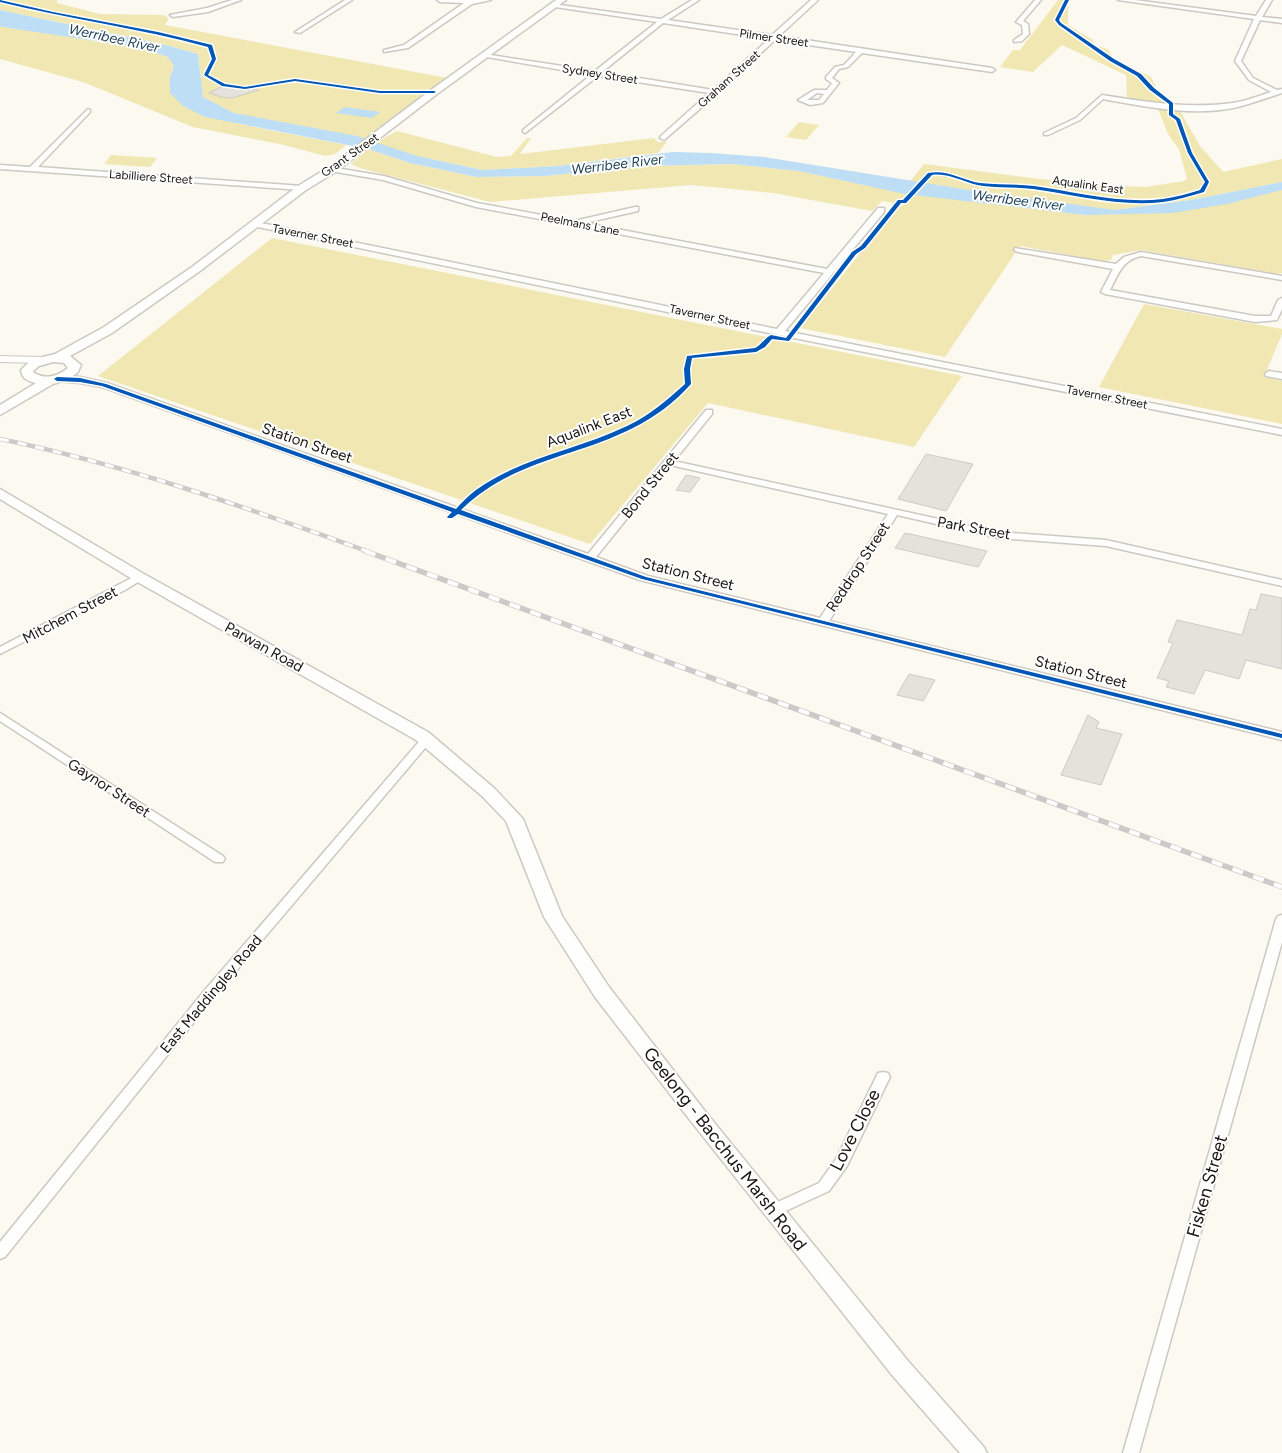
<svg xmlns="http://www.w3.org/2000/svg" width="1282" height="1453" font-family="Figtree,sans-serif">
  <style>
    .green { fill: #f1e7b3 }
    .water { fill: #bddef5 }
    .building { fill: #e4e2db; stroke: #cdcbc3 }
    .lines { fill: none; stroke-linecap: round; stroke-linejoin: round }
    .minor-casing { stroke: #cbc9c1; stroke-width: 3 }
    .tertiary-casing { stroke: #cbc9c1; stroke-width: 2 }
    .secondary-casing { stroke: #cbc9c1; stroke-width: 3 }
    .minor { fill: #fefefd; fill-rule: evenodd }
    .tertiary { fill: #fefefd; fill-rule: evenodd }
    .secondary { fill: #fefefd; fill-rule: evenodd }
    .rail-far1-casing { stroke: #cbcac8; stroke-width: 4.5 }
    .rail-casing { stroke: #cbcac8; stroke-width: 5.5 }
    .rail-far1 { stroke: #fff; stroke-width: 3; stroke-dasharray: 9; stroke-linecap: butt }
    .rail { stroke: #fff; stroke-width: 4; stroke-dasharray: 11; stroke-linecap: butt }
    .cycleway-casing { stroke: #fff; stroke-width: 3 }
    .cycleway { fill: #0057b8; fill-rule: evenodd }
    .labels { text-anchor: middle; stroke-width: 4; stroke-linejoin: round; paint-order: stroke }
    .far-street-label { font-size: 12px; fill: #16150e; stroke: #fff }
    .far-water-label { font-size: 14px; font-style: italic; fill: #193e56; stroke: #fff }
    .street-label { font-size: 15px; fill: #16150e; stroke: #fff }
    .near-street-label { font-size: 18px; fill: #16150e; stroke: #fff }
  </style>
  <rect width="100%" height="100%" fill="#fbf9f0"/>
  <g class="green">
    <polygon points="0,0 57,0 57,3 100,14 163,15 169,18 165,25 447,78 363,139 234,113 203,97 198,54 159,43 0,10"/>
    <polygon points="1058,0 1068,0 1068,25 1093,40 1094,45 1108,49 1114,59 1151,77 1159,94 1173,105 1127,97 1126,75 1062,45 1033,72 1000,67 1013,50 1020,50"/>
    <polygon points="0,26 141,48 168,57 174,66 170,77 239,124 346,145 335,154 325,156 284,145 193,127 83,82 0,59"/>
    <polygon points="1158,109 1180,111 1200,146 1223,172 1282,159 1282,182 1191,200 1115,210 1026,202 908,184 924,164 1040,179 1121,186 1146,187 1184,181 1187,179 1179,149 1168,134"/>
    <polygon points="799,122 819,125 806,140 786,137"/>
    <polygon points="397,131 497,157 511,156 527,138 531,138 520,154 654,138 657,142 667,142 658,153 558,166 482,170 417,156 375,143"/>
    <polygon points="368,149 410,163 477,177 545,176 643,166 732,164 799,171 908,194 1085,215 1282,190 1282,273 1277,274 1141,250 1113,255 1111,260 1102,261 1020,246 945,357 800,328 900,204 882,201 872,211 773,193 691,185 490,202 360,168 351,164"/>
    <polygon points="111,155 157,158 150,167 104,164"/>
    <polygon points="272,238 962,376 914,447 708,403 590,544 98,376"/>
    <polygon points="1144,304 1282,329 1282,334 1264,377 1282,381 1282,424 1099,387"/>
  </g>
  <g class="water">
    <polygon points="0,10 162,44 198,54 203,97 234,113 357,136 417,156 482,170 558,166 673,152 711,153 764,157 969,190 1115,210 1191,200 1282,182 1282,190 1227,204 1172,213 1085,215 905,194 799,171 732,164 643,166 545,176 477,177 410,163 368,149 205,117 183,106 170,93 170,77 174,66 168,57 141,48 3,27 0,26"/>
    <polygon points="345,107 380,112 372,118 336,113"/>
  </g>
  <g class="building">
    <polygon points="233,85 244,86 259,90 232,98 221,97 209,93 221,87"/>
    <polygon points="926,454 973,464 946,511 898,499"/>
    <polygon points="686,475 700,478 690,492 676,490"/>
    <polygon points="905,533 987,551 978,567 895,548"/>
    <polygon points="1261,594 1282,598 1282,669 1246,660 1239,679 1205,670 1194,694 1166,687 1169,681 1157,678 1173,643 1168,642 1177,620 1242,635 1250,609 1256,610"/>
    <polygon points="909,674 935,680 923,701 897,695"/>
    <polygon points="1088,715 1099,722 1096,728 1122,734 1101,785 1061,775"/>
  </g>
  <g class="lines">
    <g class="minor-casing">
      <g id="minor">
        <polygon points="232,0 241,0 208,12 173,17 170,15 207,8"/>
        <polygon points="345,0 352,0 300,33 295,32"/>
        <polygon points="437,0 491,0 472,4 408,48 384,52 384,50 404,45 464,3 440,2"/>
        <path d="M692,0H699L668,20L772,35L811,0H818L779,36L992,68L995,70L992,72L862,53L848,67L839,69L832,78L839,83L823,103L810,105L798,100L814,90H827L832,83L826,79V77L835,67L844,65L856,52L775,40L718,93L664,140L660,138L661,136L709,93L598,76L525,133L523,132V130L591,75L481,56L484,54L595,71L657,22L555,7L553,6V4L661,19ZM663,23L769,39L713,90L602,72ZM817,93L824,94L819,100H807Z"/>
        <polygon points="1035,0 1041,0 1023,21 1028,24 1029,34 1022,41 1014,42 1014,40 1023,34 1022,25 1016,22"/>
        <path d="M1118,0H1135L1256,16L1266,0H1272L1262,17L1282,19V23L1260,20L1241,61L1253,78L1277,90L1282,89V93C1267,98 1253,103 1238,107C1194,117 1147,107 1103,99L1080,120L1048,135H1044V133L1076,118L1102,95C1146,102 1188,109 1233,103C1246,101 1258,96 1271,92L1249,80L1235,61L1254,19Z"/>
        <polygon points="88,109 90,110 90,112 38,167 302,186 306,188 302,190 0,169 0,165 30,167"/>
        <polygon points="330,167 384,176 477,203 574,221 635,207 638,207 638,211 585,223 827,269 878,208 884,208 884,212 785,331 1282,429 1282,435 769,333 253,226 253,222 256,222 777,329 824,273 476,207 383,180 330,171"/>
        <path d="M1015,248L1116,264L1124,257L1141,252L1282,276V280L1141,256C1122,260 1118,275 1110,290L1255,316H1271L1278,300L1282,298V309L1277,320L1255,322L1105,294L1101,292L1113,269L1018,252L1014,250Z"/>
        <polygon points="1269,371 1282,373 1282,379 1266,376 1265,374"/>
        <path d="M57,376L80,377L107,383L588,554L706,410H712V414L674,461L998,532L1106,540L1282,580V586L1106,546L998,538L897,515L829,621L1282,732V740L640,580L102,387L80,383L54,381L53,379ZM670,465L888,514L820,618L648,576L596,557Z"/>
        <polygon points="139,574 143,575 144,577 143,579 125,590 0,654 0,647"/>
        <polygon points="0,713 223,856 225,859 223,862 215,862 0,721"/>
        <polygon points="427,735 431,737 433,739 431,741 215,996 5,1257 0,1259 0,1242 205,990 423,737"/>
        <polygon points="1282,915 1282,942 1139,1453 1123,1453 1276,919 1278,916"/>
        <polygon points="883,1072 888,1073 890,1077 847,1166 829,1191 779,1214 774,1216 769,1214 767,1210 769,1206 819,1183 836,1159 878,1073"/>
      </g>
    </g>
    <g class="tertiary-casing">
      <polygon id="tertiary" points="0,356 42,357 47,360 42,363 0,362"/>
    </g>
    <g class="secondary-casing">
      <g id="secondary">
        <path d="M556,0H566L437,94L337,171L306,190L200,271L112,333L70,356L81,365L78,372L69,379L53,384L0,415V405L36,383C28,381 22,379 21,370L31,360L55,354L104,327L192,267L298,186L329,167L431,90ZM53,362L64,363L68,368C58,376 46,380 34,373L33,371L39,366Z"/>
        <polygon points="0,489 144,574 428,732 494,788 523,819 562,916 609,987 704,1110 908,1361 983,1446 987,1453 960,1453 892,1375 690,1120 595,997 544,917 506,821 482,796 416,740 134,580 0,499"/>
      </g>
    </g>
    <use href="#minor" class="minor"/>
    <use href="#tertiary" class="tertiary"/>
    <use href="#secondary" class="secondary"/>
    <g class="rail-far1-casing">
      <path id="rail-far1" d="M0,439C126,465 248,508 369,552"/>
    </g>
    <g class="rail-casing">
      <polyline id="rail" points="365,551 1282,887"/>
    </g>
    <use href="#rail-far1" class="rail-far1"/>
    <use href="#rail" class="rail"/>
    <g class="cycleway-casing">
      <g id="cycleway">
        <path d="M0,0L53,12L158,32L212,45L216,59L208,75L225,84L245,87L295,79L380,91H434L436,92L434,93H380L295,81L245,89L222,86L204,75L212,59L208,47C139,28 69,19 0,2Z"/>
        <path d="M1065,0H1069L1059,20L1061,23L1114,59L1141,74L1154,88L1173,103V114L1180,119L1192,153L1209,182L1204,192C1190,196 1177,200 1163,202C1120,207 1076,195 1033,189C1017,187 1000,188 983,186C966,184 949,172 932,175L906,203H901L865,248L856,254L789,341L772,339L765,347L756,352L692,358L690,369L691,384C675,402 655,417 633,428C574,458 512,460 461,510L646,577L1282,734V738L642,579L458,514L452,518H448L447,517L452,512L102,386L80,382L57,381L54,379L57,377L80,378L106,384L456,509C462,502 468,496 476,490C520,458 577,450 627,426C649,416 667,400 685,384L684,369L687,356L755,348C761,345 765,338 771,335L786,338L852,252L861,246L898,200H903L928,173C947,169 962,180 980,183C998,185 1016,184 1034,186C1076,192 1120,204 1163,199C1176,197 1188,194 1200,190L1205,182L1188,153L1176,120L1169,115V104L1150,90L1137,76L1110,61L1059,25L1055,20Z"/>
      </g>
    </g>
    <use href="#cycleway" class="cycleway"/>
  </g>
  <g class="labels">
    <g class="far-street-label">
      <text transform="translate(774 38) rotate(8)" y="4">Pilmer Street</text>
      <text transform="translate(600 74) rotate(9)" y="4">Sydney Street</text>
      <text transform="translate(729 79) rotate(-42)" y="4">Graham Street</text>
      <text transform="translate(350 155) rotate(-35)" y="4">Grant Street</text>
      <text transform="translate(151 177) rotate(4)" y="4">Labilliere Street</text>
      <text transform="translate(1088 185) rotate(8)" y="4">Aqualink East</text>
      <text transform="translate(580 224) rotate(11)" y="4">Peelmans Lane</text>
      <text transform="translate(313 236) rotate(11)" y="4">Taverner Street</text>
      <text transform="translate(710 317) rotate(12)" y="4">Taverner Street</text>
      <text transform="translate(1107 397) rotate(11)" y="4">Taverner Street</text>
    </g>
    <g class="far-water-label">
      <text transform="translate(114 38) rotate(12)" y="5">Werribee River</text>
      <text transform="translate(617 164) rotate(-7)" y="5">Werribee River</text>
      <text transform="translate(1018 200) rotate(7)" y="5">Werribee River</text>
    </g>
    <g class="street-label">
      <text transform="translate(589 427) rotate(-21)" y="5">Aqualink East</text>
      <text transform="translate(307 443) rotate(19)" y="5">Station Street</text>
      <text transform="translate(650 485) rotate(-51)" y="5">Bond Street</text>
      <text transform="translate(974 528) rotate(10)" y="5">Park Street</text>
      <text transform="translate(858 567) rotate(-57)" y="5">Reddrop Street</text>
      <text transform="translate(688 574) rotate(14)" y="5">Station Street</text>
      <text transform="translate(70 615) rotate(-28)" y="5">Mitchem Street</text>
      <text transform="translate(264 647) rotate(29)" y="5">Parwan Road</text>
      <text transform="translate(1081 672) rotate(14)" y="5">Station Street</text>
      <text transform="translate(109 788) rotate(33)" y="5">Gaynor Street</text>
      <text transform="translate(211 994) rotate(-50)" y="5">East Maddingley Road</text>
    </g>
    <g class="near-street-label">
      <text transform="translate(855 1130) rotate(-63)" y="6">Love Close</text>
      <text transform="translate(725 1149) rotate(52)" y="6">Geelong - Bacchus Marsh Road</text>
      <text transform="translate(1207 1186) rotate(-74)" y="6">Fisken Street</text>
    </g>
  </g>
</svg>
